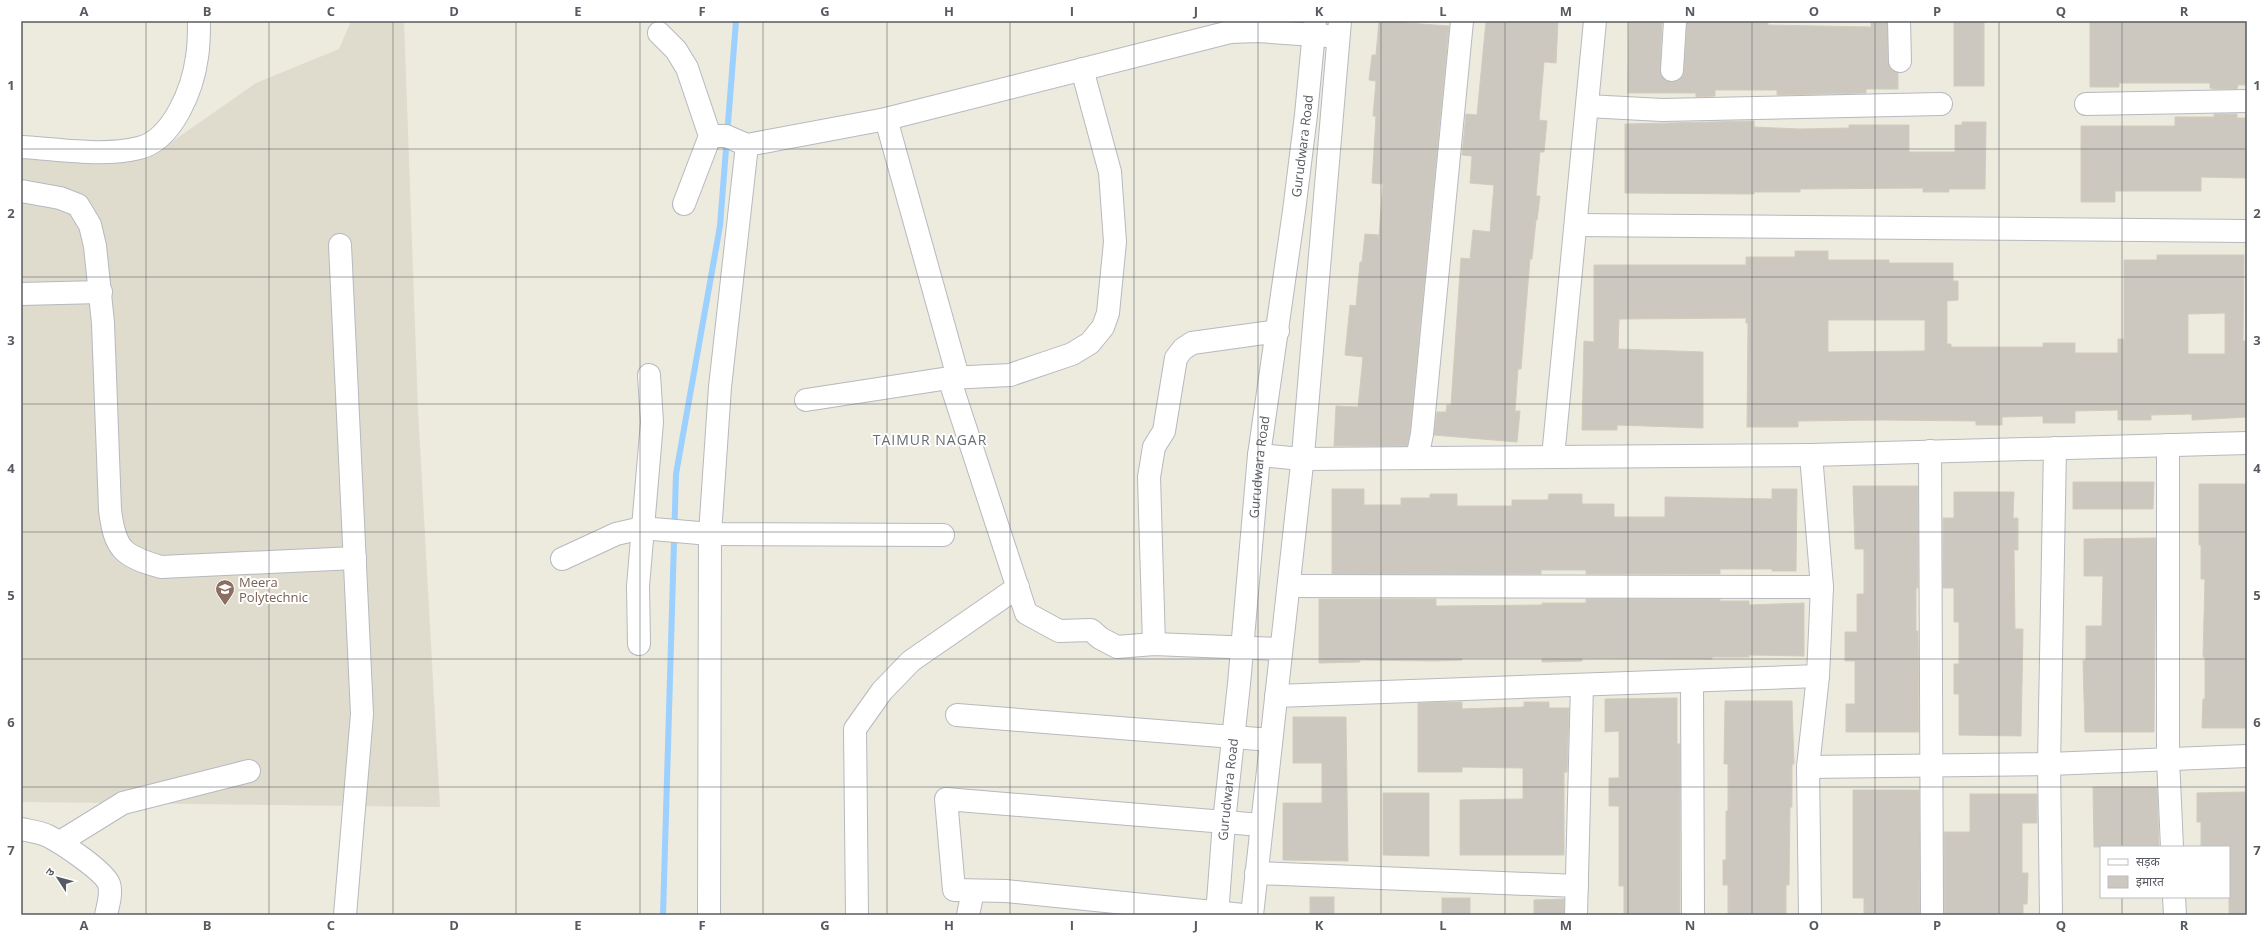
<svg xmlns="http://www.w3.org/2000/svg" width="2268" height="936" font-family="'Open Sans','Noto Sans Devanagari',sans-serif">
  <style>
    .education { fill: #dfdcce }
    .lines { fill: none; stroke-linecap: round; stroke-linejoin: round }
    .stream { stroke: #9bd0ff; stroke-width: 6 }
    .building { fill: #ccc8bf; stroke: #d2ccbc; fill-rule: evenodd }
    .minor-casing { stroke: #b6b9bf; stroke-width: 24 }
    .minor { stroke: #fff; stroke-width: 22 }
    .grid { fill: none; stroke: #575b61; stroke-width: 1; stroke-opacity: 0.55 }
    .labels { text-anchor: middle; stroke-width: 4; stroke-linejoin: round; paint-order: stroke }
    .street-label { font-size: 13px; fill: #575b61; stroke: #fff }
    .education-label { font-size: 13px; fill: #785e54; stroke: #fff; text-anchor: start }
    .neighbourhood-label { font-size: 14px; letter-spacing: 1px; fill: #686d73; stroke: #fff }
    .neatline { fill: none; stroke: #575b61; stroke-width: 1.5 }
    .grid-label { font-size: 13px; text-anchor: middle; font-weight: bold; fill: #575b61 }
  </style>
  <rect width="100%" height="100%" fill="#edeade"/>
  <polygon class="education" points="351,21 404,21 418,410 440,807 21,802 21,155 91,162 153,155 256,83 339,49"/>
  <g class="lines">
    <polyline class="stream" points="663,915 676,474 720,226 736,21"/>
  </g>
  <g class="building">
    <polygon points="1379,21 1449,26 1410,432 1407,446 1334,446 1336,406 1358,407 1363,357 1345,355 1350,305 1356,306 1360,262 1362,262 1365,234 1379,235 1383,184 1372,183 1376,116 1373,116 1376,81 1369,80 1372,55 1376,55"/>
    <polygon points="1486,21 1558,21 1556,63 1544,62 1539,120 1547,121 1544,152 1540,152 1536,196 1540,196 1537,220 1536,220 1532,259 1530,259 1521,369 1518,369 1515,411 1520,411 1517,442 1434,435 1437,412 1446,412 1447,405 1451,405 1461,258 1470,259 1473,230 1490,232 1494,185 1470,183 1472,156 1462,155 1466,114 1477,115"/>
    <polygon points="1629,21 1662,21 1660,70 1665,80 1672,82 1682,77 1684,71 1687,21 1768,21 1768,25 1871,27 1871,21 1887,21 1888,62 1890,68 1898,73 1898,89 1866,89 1866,93 1777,95 1777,90 1715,90 1715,96 1696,97 1696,93 1628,93"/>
    <rect x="1954" y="21" width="30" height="65"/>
    <polygon points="2090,21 2247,21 2247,85 2238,85 2237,89 2214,89 2210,88 2210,83 2119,83 2119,87 2090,87"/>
    <polygon points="2214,114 2237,114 2237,118 2247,118 2247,178 2201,177 2201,191 2115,191 2115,202 2081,202 2081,126 2175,126 2175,117 2214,117"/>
    <polygon points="1754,121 1754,127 1800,129 1849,128 1849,125 1909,125 1909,152 1955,152 1955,125 1962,125 1962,122 1986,122 1985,189 1949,189 1949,192 1923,192 1923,188 1800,189 1800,192 1754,192 1754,194 1625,193 1625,124"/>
    <path d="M1795,251H1828V260H1889V263H1953V281H1958V300L1947,301V344H1951V347H2043V343H2075V353H2118V339H2124V260H2157V255H2244L2243,341H2247V417L2192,420V414L2151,415V420H2118V410L2075,411V423H2043V416L2002,417V425H1976V421L1882,420L1798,421V427H1747L1748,323H1746V318L1619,319L1618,349L1703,352V428L1617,425V430H1582L1584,341L1594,342V265H1746V257H1795ZM2225,313V354H2188V314ZM1828,320H1925V351L1828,352Z"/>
    <polygon points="2073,482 2154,482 2153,509 2073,509"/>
    <polygon points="2199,484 2247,484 2247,728 2202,728 2203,699 2205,699 2205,657 2203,657 2205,579 2201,579 2201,545 2199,545"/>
    <polygon points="1853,486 1918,486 1918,588 1916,588 1916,631 1918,631 1919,732 1846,732 1846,704 1855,704 1855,661 1845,661 1845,632 1857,632 1857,594 1864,594 1864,549 1855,549"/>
    <polygon points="1332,489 1364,489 1364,505 1401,505 1401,498 1430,498 1430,494 1457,494 1457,506 1512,506 1512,500 1548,500 1549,494 1582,494 1582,504 1614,504 1614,517 1665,517 1665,497 1772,499 1772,489 1797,489 1796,571 1772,571 1772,569 1720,569 1720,574 1586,574 1586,570 1541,570 1541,574 1332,574"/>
    <polygon points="1954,492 2014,492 2013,518 2018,518 2018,550 2014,550 2015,629 2023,629 2021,736 1959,735 1959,694 1954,694 1954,664 1959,664 1959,622 1954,622 1954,588 1943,588 1943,518 1954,518"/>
    <polygon points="2156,538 2154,732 2085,732 2083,661 2086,660 2086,626 2102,626 2103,576 2084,576 2084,539"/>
    <polygon points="1319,599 1436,599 1436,606 1542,605 1542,603 1586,603 1586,599 1720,599 1720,601 1749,601 1749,605 1804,603 1804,656 1749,655 1749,657 1712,657 1712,659 1582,658 1582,661 1542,662 1542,658 1462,658 1462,660 1435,661 1360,660 1360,662 1319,663"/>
    <polygon points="1677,698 1677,744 1680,744 1680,915 1624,915 1624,886 1619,886 1619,806 1609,806 1609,778 1619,778 1619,731 1605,732 1605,699"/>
    <polygon points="1725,701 1792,701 1794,764 1792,764 1792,807 1790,807 1789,885 1786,885 1786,915 1728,915 1728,885 1723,885 1723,860 1726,860 1726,811 1728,811 1728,764 1724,764"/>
    <polygon points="1462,702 1462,709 1524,707 1524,702 1549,702 1549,708 1569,708 1567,772 1564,772 1564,855 1460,855 1460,800 1523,799 1523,768 1462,767 1462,772 1418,772 1418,703"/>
    <polygon points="1293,717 1346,717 1348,861 1283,860 1283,803 1322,803 1322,763 1293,763"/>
    <polygon points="2093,787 2157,787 2159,847 2094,847"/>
    <polygon points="1853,790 1919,790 1920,915 1864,915 1864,898 1853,898"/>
    <polygon points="2247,792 2247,915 2229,915 2229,847 2201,847 2201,822 2197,822 2197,793"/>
    <polygon points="1383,793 1429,793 1429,856 1383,855"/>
    <polygon points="1970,794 2037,794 2037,823 2022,823 2022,873 2028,873 2027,904 2023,904 2023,915 1944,915 1944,832 1970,832"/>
    <rect x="1310" y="897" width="24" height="18"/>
    <rect x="1442" y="898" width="28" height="17"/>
    <polygon points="1564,899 1564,915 1534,915 1534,900"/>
  </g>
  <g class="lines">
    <g class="minor-casing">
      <g id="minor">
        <polyline points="1899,21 1900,61"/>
        <polyline points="659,33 676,50 687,68 710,136 684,204"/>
        <polyline points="1672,70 1675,21"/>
        <polyline points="2086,104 2247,101"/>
        <polyline points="1587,106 1662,110 1941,104"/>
        <polyline points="886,119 958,377"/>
        <polyline points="710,136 726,136 747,145 886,119 1230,32 1258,31 1328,36"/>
        <path d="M21,147C59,149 102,157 139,148C173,140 193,88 197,57C199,46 199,33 199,21"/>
        <path d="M21,191L60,198L78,205L90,225L95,246L103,323L110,510C115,550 123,556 161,567L355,558"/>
        <polyline points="1576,225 2247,231"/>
        <polyline points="340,245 362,714 345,915"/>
        <polyline points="21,294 101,292"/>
        <polyline points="949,378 1026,613 1059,631 1091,630 1100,638 1117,647 1154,644 1281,649"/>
        <polyline points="806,400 949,378 1010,375 1072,354 1090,343 1103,327 1108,313 1115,242 1110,172 1082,69"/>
        <polyline points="2168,445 2168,759 2172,847"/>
        <polyline points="1930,451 1932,915"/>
        <polyline points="1259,455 1302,459 1811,455 2247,443"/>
        <polyline points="1553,457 1595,21"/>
        <polyline points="1417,458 1422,434 1462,21"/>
        <polyline points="562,559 616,534 642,528 710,534 943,535"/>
        <polyline points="1289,586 1822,587"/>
        <polyline points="639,644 638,586 652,422 649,375"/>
        <polyline points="1154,644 1149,477 1154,447 1164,431 1176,358 1183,349 1192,343 1278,331"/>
        <polyline points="1692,682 1693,915"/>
        <polyline points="1276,696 1818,676"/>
        <polyline points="957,715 1271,740"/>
        <polyline points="1808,767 2049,764 2247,756"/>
        <path d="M21,829C30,831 40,832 48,836C62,843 104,871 109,884C112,894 108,905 106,915"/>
        <polyline points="60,842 123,803 249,771"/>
        <polyline points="1256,873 1577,886"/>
        <polyline points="2174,897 2175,915"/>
        <polyline points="709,915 710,534 720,387 747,145"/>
        <polyline points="857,915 855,729 882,691 911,661 1018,587"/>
        <polyline points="968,915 973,891"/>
        <path id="s1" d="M1217,915L1224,822L1239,684L1259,455L1294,211L1306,115L1315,21"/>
        <polyline points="1243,915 1006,891 954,890 946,799 1261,825"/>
        <polyline points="1252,915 1303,455 1340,21"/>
        <polyline points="1576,915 1582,685"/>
        <polyline points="1810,915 1808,767 1818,676 1822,587 1811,455"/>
        <polyline points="2051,915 2049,764 2055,448"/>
      </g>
    </g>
    <use href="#minor" class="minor"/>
  </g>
  <path class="grid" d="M146,21V915M269,21V915M393,21V915M516,21V915M640,21V915M763,21V915M887,21V915M1010,21V915M1134,21V915M1258,21V915M1381,21V915M1505,21V915M1628,21V915M1752,21V915M1875,21V915M1999,21V915M2122,21V847M21,149H2247M21,277H2247M21,404H2247M21,532H2247M21,659H2247M21,787H2247M2122,897V915"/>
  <defs>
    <g id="university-pin" transform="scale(1)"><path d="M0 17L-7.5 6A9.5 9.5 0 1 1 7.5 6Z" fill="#8d6e63" stroke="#fff"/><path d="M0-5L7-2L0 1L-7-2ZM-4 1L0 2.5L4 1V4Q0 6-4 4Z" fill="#fff"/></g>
  </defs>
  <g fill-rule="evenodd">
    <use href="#university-pin" x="225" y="589"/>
  </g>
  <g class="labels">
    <g class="street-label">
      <text dy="5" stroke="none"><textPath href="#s1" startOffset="774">Gurudwara Road</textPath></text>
      <text dy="5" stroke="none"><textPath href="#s1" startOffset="450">Gurudwara Road</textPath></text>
      <text dy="5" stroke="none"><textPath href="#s1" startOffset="126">Gurudwara Road</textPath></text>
    </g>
    <g class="education-label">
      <text x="239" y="587">Meera<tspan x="239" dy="15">Polytechnic</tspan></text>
    </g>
    <g class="neighbourhood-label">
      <text x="930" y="445">TAIMUR NAGAR</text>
    </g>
  </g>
  <rect width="2268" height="936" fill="none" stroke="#ffffff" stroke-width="44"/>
  <rect x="2100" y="846" width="130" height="52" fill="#ffffff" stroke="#bcbdc0"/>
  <rect x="2108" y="859" width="20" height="6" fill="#ffffff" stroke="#bcbdc0"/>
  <text x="2136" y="866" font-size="12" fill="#575b61">सड़क</text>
  <rect x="2108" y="876" width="20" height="12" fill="#ccc8bf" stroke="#bcbdc0"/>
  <text x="2136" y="886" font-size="12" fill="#575b61">इमारत</text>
  <g transform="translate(58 878) rotate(306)" stroke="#ffffff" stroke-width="3" paint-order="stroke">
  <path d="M0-3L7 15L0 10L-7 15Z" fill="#575b61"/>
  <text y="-6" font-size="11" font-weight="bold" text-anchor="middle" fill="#575b61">उ</text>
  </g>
  <rect x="22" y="22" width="2224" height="892" class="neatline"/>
  <g class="grid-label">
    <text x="84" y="16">A</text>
    <text x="207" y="16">B</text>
    <text x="331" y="16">C</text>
    <text x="454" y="16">D</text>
    <text x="578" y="16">E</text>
    <text x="702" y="16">F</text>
    <text x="825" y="16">G</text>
    <text x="949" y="16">H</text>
    <text x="1072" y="16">I</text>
    <text x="1196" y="16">J</text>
    <text x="1319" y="16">K</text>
    <text x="1443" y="16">L</text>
    <text x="1566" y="16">M</text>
    <text x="1690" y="16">N</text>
    <text x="1814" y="16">O</text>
    <text x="1937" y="16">P</text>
    <text x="2061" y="16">Q</text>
    <text x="2184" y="16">R</text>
    <text x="11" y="90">1</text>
    <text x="2257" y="90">1</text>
    <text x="11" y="218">2</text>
    <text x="2257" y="218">2</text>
    <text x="11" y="345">3</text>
    <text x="2257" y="345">3</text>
    <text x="11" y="473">4</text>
    <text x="2257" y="473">4</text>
    <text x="11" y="600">5</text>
    <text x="2257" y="600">5</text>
    <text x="11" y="727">6</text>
    <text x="2257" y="727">6</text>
    <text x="11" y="855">7</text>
    <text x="2257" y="855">7</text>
    <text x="84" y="930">A</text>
    <text x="207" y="930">B</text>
    <text x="331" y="930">C</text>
    <text x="454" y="930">D</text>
    <text x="578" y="930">E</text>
    <text x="702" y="930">F</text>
    <text x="825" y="930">G</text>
    <text x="949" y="930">H</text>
    <text x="1072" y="930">I</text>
    <text x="1196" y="930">J</text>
    <text x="1319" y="930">K</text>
    <text x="1443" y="930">L</text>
    <text x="1566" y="930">M</text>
    <text x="1690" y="930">N</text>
    <text x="1814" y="930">O</text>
    <text x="1937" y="930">P</text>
    <text x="2061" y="930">Q</text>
    <text x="2184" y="930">R</text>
  </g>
</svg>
